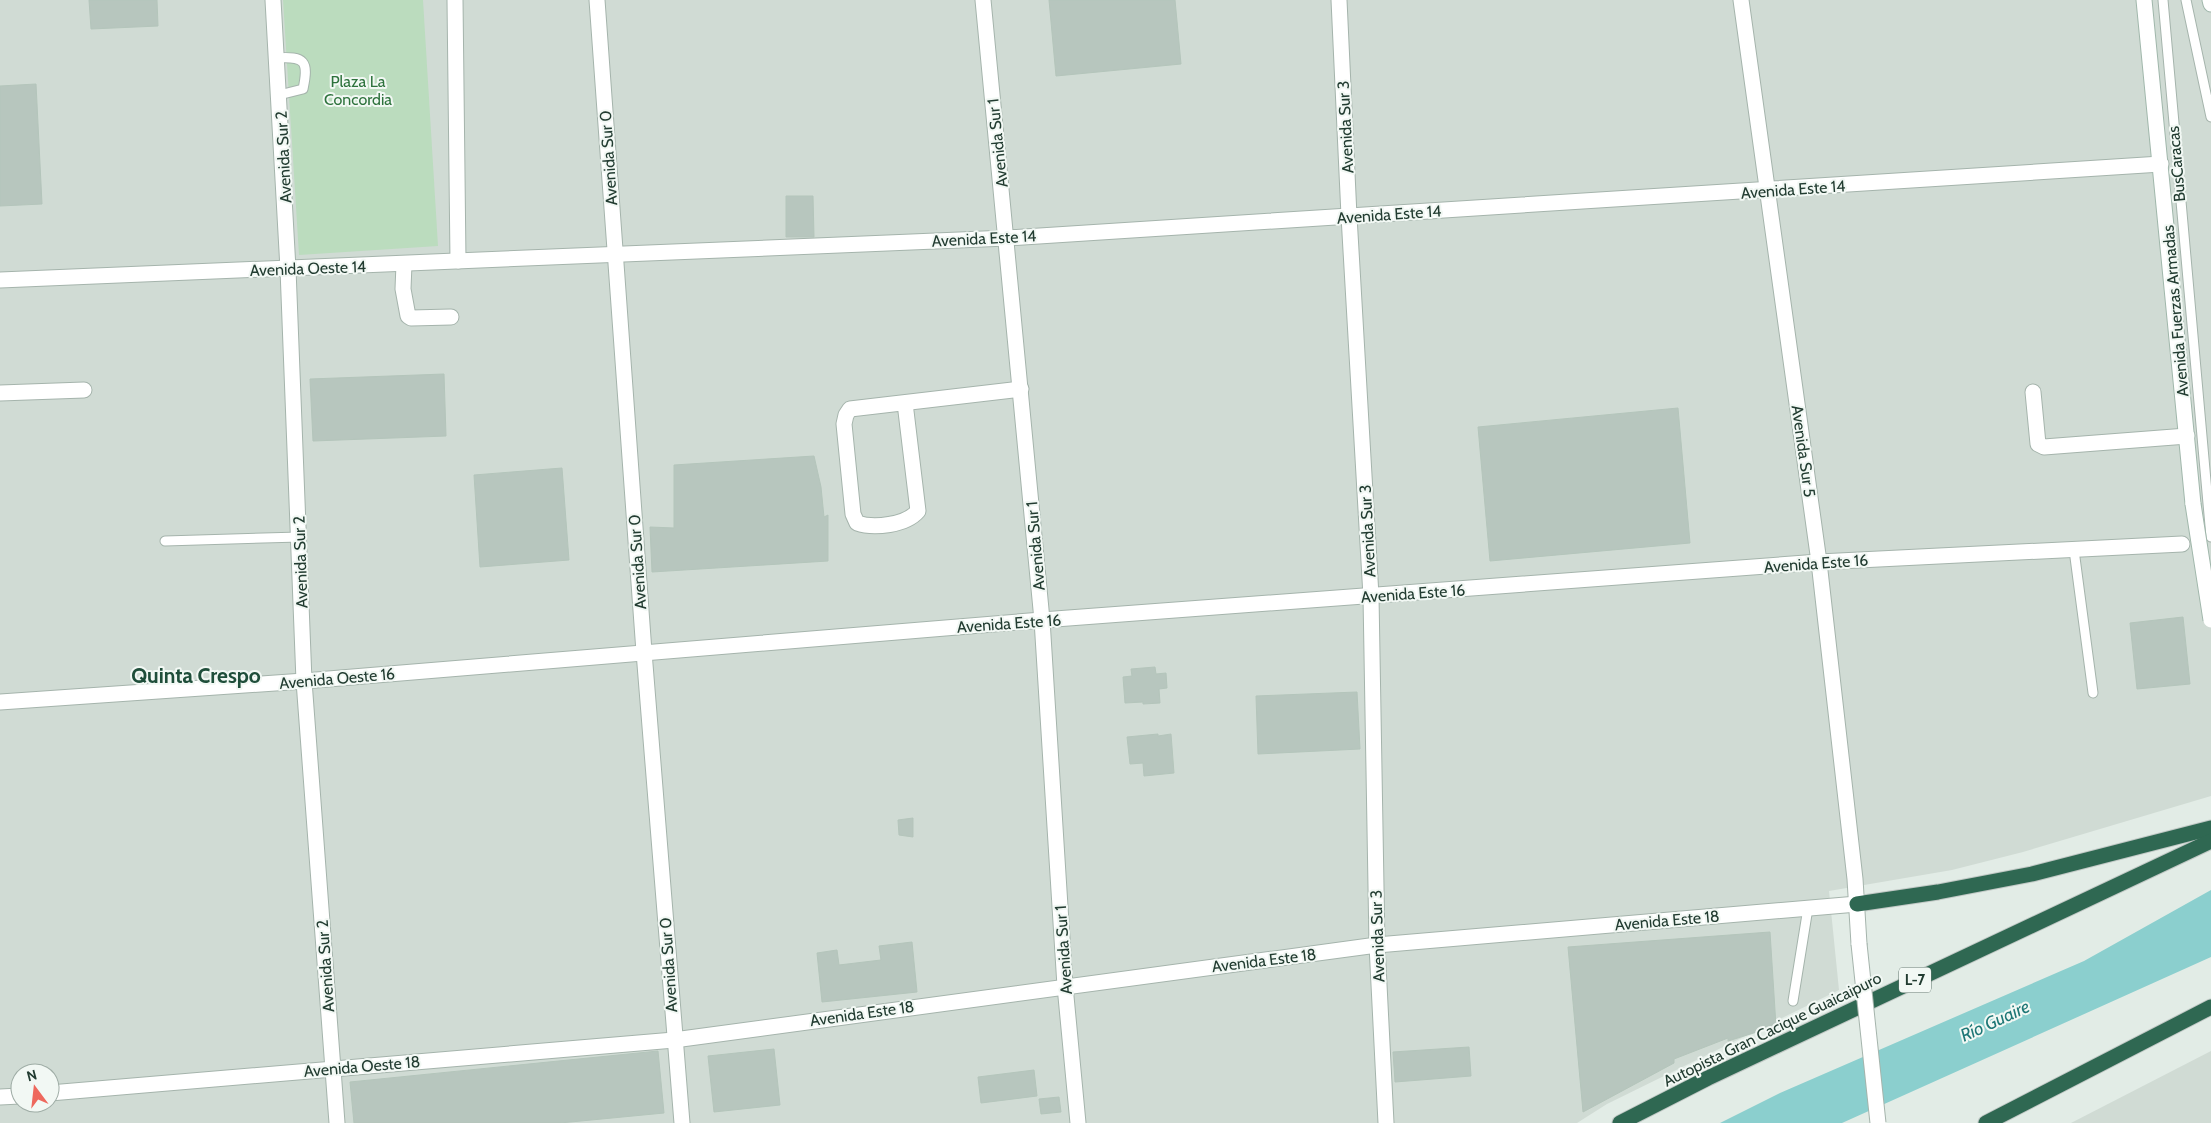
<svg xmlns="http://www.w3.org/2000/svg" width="2211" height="1123" font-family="Cabin,sans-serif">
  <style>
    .built { fill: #d0dbd4; fill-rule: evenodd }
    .green { fill: #bbdcbe }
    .water { fill: #8bcfce }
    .building { fill: #b7c6be; stroke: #b4c5bb }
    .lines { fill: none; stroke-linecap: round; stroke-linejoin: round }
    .service-casing { stroke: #a5b4ac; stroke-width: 11 }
    .minor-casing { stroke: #a5b4ac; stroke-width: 17 }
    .secondary-casing { stroke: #a0b7ab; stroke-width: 17 }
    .motorway-casing { stroke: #c1c8c5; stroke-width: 17 }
    .service { stroke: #fff; stroke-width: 9 }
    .minor { stroke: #fff; stroke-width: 15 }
    .secondary { stroke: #fff; stroke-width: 15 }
    .motorway { stroke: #2f6852; stroke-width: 15 }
    .minor-bridge-casing { stroke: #a5b4ac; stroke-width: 17; stroke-linecap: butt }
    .secondary-bridge-casing { stroke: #a0b7ab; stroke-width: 17; stroke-linecap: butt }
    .minor-bridge { stroke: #fff; stroke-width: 15 }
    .secondary-bridge { stroke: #fff; stroke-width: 15 }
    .labels { text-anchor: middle; stroke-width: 4; stroke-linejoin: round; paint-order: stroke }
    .shield { fill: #f2f8f4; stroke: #60746c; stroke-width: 1 }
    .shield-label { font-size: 15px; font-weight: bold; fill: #223c31 }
    .park-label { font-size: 16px; fill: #2d723c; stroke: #f2f8f4 }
    .street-label { font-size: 16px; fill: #223c31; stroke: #f2f8f4 }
    .water-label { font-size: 18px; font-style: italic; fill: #1e7776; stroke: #f2f8f4 }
    .district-label { font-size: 21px; font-weight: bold; fill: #1f4e3a; stroke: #f2f8f4 }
  </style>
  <rect width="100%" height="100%" fill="#e2ece6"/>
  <g class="built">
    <path d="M0,0H2211V796L2023,852L1952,870L1829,891L1839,990L1607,1104L1577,1123H0ZM20,1073H50V1103H20Z"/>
    <polygon points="2211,1051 2211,1123 2071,1123"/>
  </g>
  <polygon class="green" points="283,0 423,0 438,246 299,255"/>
  <polygon class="water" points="2211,890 2211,957 1842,1123 1720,1123 1780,1093 2084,961"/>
  <g class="building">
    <polygon points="89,0 157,0 158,26 91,29"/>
    <polygon points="1049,0 1175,0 1181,64 1056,76"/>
    <polygon points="36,84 42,204 0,206 0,86"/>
    <polygon points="786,196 813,196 814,237 786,237"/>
    <polygon points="444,374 446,436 313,441 310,379"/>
    <polygon points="1678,408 1690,543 1490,561 1478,427"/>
    <polygon points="814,456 821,487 824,517 828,515 828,561 652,572 650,527 674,528 674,465"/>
    <polygon points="562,468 569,560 480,567 474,475"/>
    <polygon points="2183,617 2190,684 2137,689 2130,623"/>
    <polygon points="1155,667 1156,674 1166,673 1167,688 1159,689 1160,703 1143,704 1143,702 1125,703 1123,677 1132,676 1131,669"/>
    <polygon points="1357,692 1360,749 1258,754 1256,696"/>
    <polygon points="1158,734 1158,736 1171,734 1174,773 1144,776 1143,763 1130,764 1127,737"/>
    <polygon points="913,818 913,837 899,835 898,820"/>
    <polygon points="1770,932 1776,1026 1728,1041 1728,1038 1674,1059 1674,1063 1583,1112 1568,947"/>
    <polygon points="912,942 917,992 822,1002 817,953 837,950 839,965 881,960 879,946"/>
    <polygon points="1469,1047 1471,1076 1395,1082 1393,1052"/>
    <polygon points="774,1049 780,1105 714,1112 708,1056"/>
    <polygon points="658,1051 664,1113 560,1123 354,1123 350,1082"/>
    <polygon points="1034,1070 1037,1096 981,1103 978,1077"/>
    <polygon points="1059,1097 1061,1112 1041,1114 1039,1099"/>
  </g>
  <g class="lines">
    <g class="service-casing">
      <g id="service">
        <polyline points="2163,0 2211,537"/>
        <polyline points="2186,0 2211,117"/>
        <path d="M276,58C305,56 309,61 303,89L279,95"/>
        <polyline points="165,541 300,537"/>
        <polyline points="2074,550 2093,693"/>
        <polyline points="1793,1001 1808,908"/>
      </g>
    </g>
    <g class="minor-casing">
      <g id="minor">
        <polyline points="273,0 288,269 304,681 337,1123"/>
        <polyline points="455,0 458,261"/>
        <polyline points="597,0 644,652 682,1123"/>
        <polyline points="983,0 1042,620 1065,986 1078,1123"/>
        <polyline points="1339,0 1349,216 1371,596 1377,945 1386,1123"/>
        <polyline points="1741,0 1819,562 1855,879 1859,944"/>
        <polyline points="404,264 403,289 408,316 411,318 451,317"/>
        <polyline points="0,280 1007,238 2161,164"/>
        <polyline points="2033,392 2038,444 2044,447 2187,436"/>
        <polyline points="0,393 84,390"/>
        <path d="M905,403L918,511C906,525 874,529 857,523L853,514L844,424L846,415L850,409L1021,389"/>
        <polyline points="0,702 304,681 1042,620 1819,562 2182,544"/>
        <polyline points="50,1093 674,1040 1377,945 1857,904"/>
        <polyline points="0,1097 20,1096"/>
      </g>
    </g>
    <g class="secondary-casing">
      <g id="secondary">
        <polyline points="2144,0 2193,504"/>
        <polyline points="2210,0 2211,4"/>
      </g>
    </g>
    <g class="motorway-casing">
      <g id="motorway">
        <polyline points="1857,904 1938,892 2032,874 2211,828"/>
        <polyline points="1620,1123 1708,1078 2211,841"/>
        <polyline points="1986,1123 2211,1007"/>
      </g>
    </g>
    <use href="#service" class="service"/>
    <use href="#minor" class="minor"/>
    <use href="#secondary" class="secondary"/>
    <use href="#motorway" class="motorway"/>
    <g class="minor-bridge-casing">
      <polyline id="minor-bridge" points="1859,944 1878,1123"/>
    </g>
    <g class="secondary-bridge-casing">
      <polyline id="secondary-bridge" points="2193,504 2211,620"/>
    </g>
    <use href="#minor-bridge" class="minor-bridge"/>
    <use href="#secondary-bridge" class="secondary-bridge"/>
  </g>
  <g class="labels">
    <rect class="shield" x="1899" y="967.5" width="32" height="25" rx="4"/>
    <g class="shield-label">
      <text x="1915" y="985">L-7</text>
    </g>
    <g class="park-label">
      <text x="358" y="87">Plaza La<tspan x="358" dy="18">Concordia</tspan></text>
    </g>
    <g class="street-label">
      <text transform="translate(1345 127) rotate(-93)" y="6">Avenida Sur 3</text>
      <text transform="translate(997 143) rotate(-96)" y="6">Avenida Sur 1</text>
      <text transform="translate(283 157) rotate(-93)" y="6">Avenida Sur 2</text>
      <text transform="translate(608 158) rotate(-94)" y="6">Avenida Sur 0</text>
      <text transform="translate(2176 164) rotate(-95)" y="6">BusCaracas</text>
      <text transform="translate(1793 189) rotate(-4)" y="6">Avenida Este 14</text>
      <text transform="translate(1389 214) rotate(-4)" y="6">Avenida Este 14</text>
      <text transform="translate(984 238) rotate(-3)" y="6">Avenida Este 14</text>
      <text transform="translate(308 268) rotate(-2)" y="6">Avenida Oeste 14</text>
      <text transform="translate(2175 311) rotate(-95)" y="6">Avenida Fuerzas Armadas</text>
      <text transform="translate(1804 451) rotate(82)" y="6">Avenida Sur 5</text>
      <text transform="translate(1367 531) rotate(-93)" y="6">Avenida Sur 3</text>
      <text transform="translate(1035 546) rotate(-95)" y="6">Avenida Sur 1</text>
      <text transform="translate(300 562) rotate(-92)" y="6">Avenida Sur 2</text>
      <text transform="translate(637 562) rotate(-94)" y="6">Avenida Sur 0</text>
      <text transform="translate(1816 563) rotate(-4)" y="6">Avenida Este 16</text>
      <text transform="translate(1413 593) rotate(-4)" y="6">Avenida Este 16</text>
      <text transform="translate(1009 623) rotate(-4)" y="6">Avenida Este 16</text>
      <text transform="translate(337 678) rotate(-5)" y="6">Avenida Oeste 16</text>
      <text transform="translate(1667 920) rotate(-5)" y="6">Avenida Este 18</text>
      <text transform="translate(1377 936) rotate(-92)" y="6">Avenida Sur 3</text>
      <text transform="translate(1063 950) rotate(-94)" y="6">Avenida Sur 1</text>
      <text transform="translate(1264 960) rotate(-7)" y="6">Avenida Este 18</text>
      <text transform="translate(668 965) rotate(-94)" y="6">Avenida Sur 0</text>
      <text transform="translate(325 966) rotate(-94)" y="6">Avenida Sur 2</text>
      <text transform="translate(862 1013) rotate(-8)" y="6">Avenida Este 18</text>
      <text transform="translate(1772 1029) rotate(-26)" y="6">Autopista Gran Cacique Guaicaipuro</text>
      <text transform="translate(362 1066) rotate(-5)" y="6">Avenida Oeste 18</text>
    </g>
    <g class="water-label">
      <text transform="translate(1995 1021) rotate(-25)" y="6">Río Guaire</text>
    </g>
    <g class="district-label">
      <text x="196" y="683">Quinta Crespo</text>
    </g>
  </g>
  <g transform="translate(35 1088) rotate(345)"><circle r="24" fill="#f2f8f4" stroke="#9fada6"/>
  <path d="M0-4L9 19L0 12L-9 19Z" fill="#ee685d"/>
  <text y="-8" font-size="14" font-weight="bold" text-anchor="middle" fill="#223c31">N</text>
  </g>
</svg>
